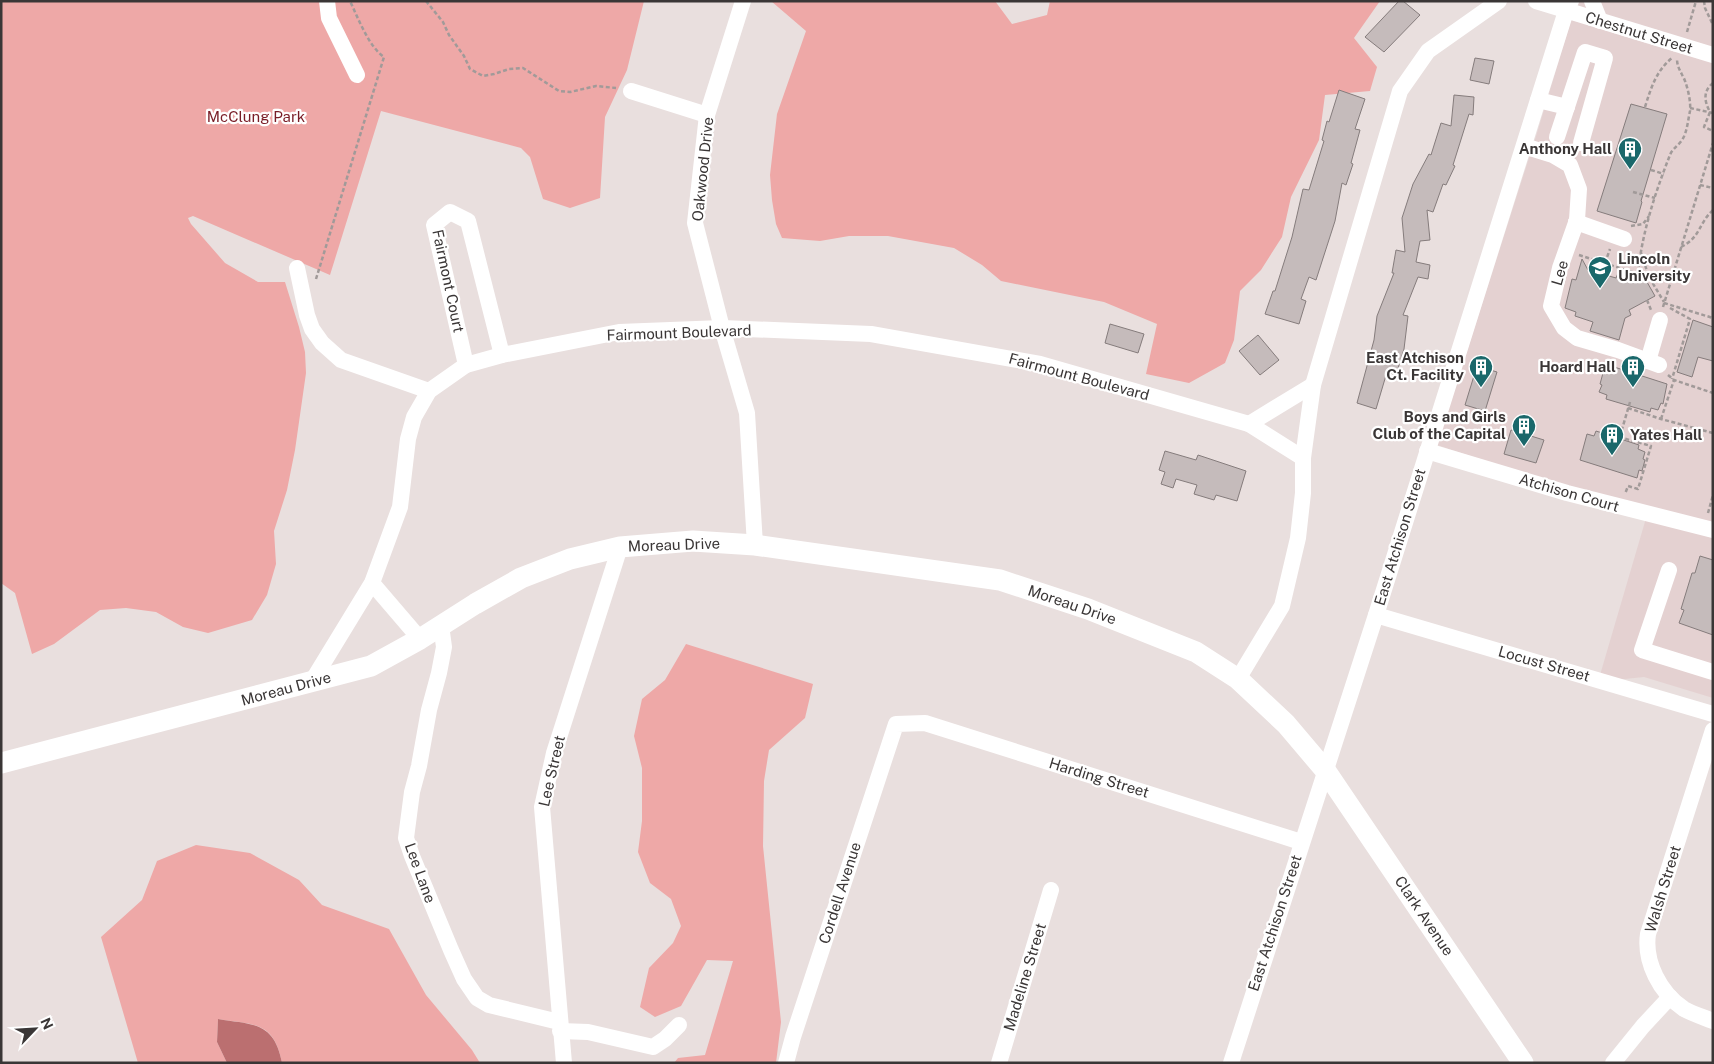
<svg xmlns="http://www.w3.org/2000/svg" width="1714" height="1064" font-family="'Public Sans',sans-serif">
  <style>
    .built { fill: #e4d1d1 }
    .green { fill: #eea8a7 }
    .water { fill: #bb6f70 }
    .building { fill: #c5bbbb; stroke: #857c7c }
    .lines { fill: none; stroke-linecap: round; stroke-linejoin: round }
    .path { stroke: #a19a99; stroke-width: 2.5; stroke-dasharray: 4 2.5; stroke-linecap: butt }
    .minor { stroke: #fff; stroke-width: 16 }
    .major { stroke: #fff; stroke-width: 21 }
    .labels { text-anchor: middle; stroke-width: 4.5; stroke-linejoin: round; paint-order: stroke }
    .street-label { font-size: 15px; fill: #3a3636; stroke: #fff }
    .park-label { font-size: 15px; fill: #791d27; stroke: #fff }
    .poi-label { font-size: 15px; font-weight: bold; fill: #3a3636; stroke: #fff; text-anchor: end }
  </style>
  <rect width="100%" height="100%" fill="#e9dfde"/>
  <polygon class="built" points="1577,1 1713,1 1713,698 1644,677 1615,680 1600,675 1649,508 1561,486 1437,445 1537,133"/>
  <g class="green">
    <polygon points="1,1 644,1 627,70 605,117 600,198 570,208 543,199 530,157 521,148 381,111 330,275 193,216 188,218 191,224 225,263 258,282 285,282 299,327 305,352 306,373 295,450 287,490 274,531 276,564 267,595 252,620 208,633 183,627 156,612 126,608 100,610 54,644 32,654 15,593 1,583"/>
    <polygon points="771,1 995,1 1012,24 1047,15 1050,1 1380,1 1354,38 1377,67 1370,91 1325,95 1319,140 1291,197 1282,237 1261,270 1240,291 1234,340 1225,363 1189,383 1146,374 1157,324 1104,302 1001,281 982,265 954,248 888,236 849,236 820,241 782,238 776,224 772,200 770,175 777,114 806,31"/>
    <polygon points="686,644 813,684 805,718 769,750 764,781 763,846 781,1022 776,1063 674,1063 678,1058 705,1055 733,961 707,960 681,1006 655,1017 640,1007 649,968 673,943 681,926 671,899 650,883 638,852 642,821 642,768 634,736 642,699 665,680"/>
    <path d="M196,845L250,853L299,880L322,905L389,929L426,995L472,1050L480,1063H282C274,1021 254,1025 218,1019L217,1042L227,1063H138L101,937L142,900L157,861Z"/>
  </g>
  <path class="water" d="M218,1019C253,1025 274,1021 282,1063H227L217,1042Z"/>
  <g class="building">
    <polygon points="1399,1 1403,1 1420,15 1384,52 1365,37"/>
    <polygon points="1475,58 1494,61 1489,84 1470,80"/>
    <polygon points="1339,90 1365,99 1355,129 1360,130 1351,163 1353,164 1346,185 1342,183 1335,221 1316,280 1309,277 1301,299 1306,301 1299,324 1265,314 1273,291 1275,291 1292,237 1303,189 1309,190 1324,141 1322,140 1327,121 1329,122"/>
    <polygon points="1454,95 1474,97 1473,115 1469,114 1453,165 1455,166 1446,185 1443,184 1433,212 1427,210 1430,240 1420,241 1416,262 1430,265 1428,279 1418,277 1403,315 1408,316 1404,349 1396,375 1387,372 1376,409 1357,403 1374,340 1377,316 1394,273 1392,273 1396,250 1405,252 1402,218 1413,184 1429,154 1431,155 1441,123 1451,126"/>
    <polygon points="1631,104 1667,114 1641,201 1642,202 1636,223 1597,211"/>
    <polygon points="1582,259 1588,270 1616,278 1618,273 1647,282 1655,296 1629,310 1631,315 1625,318 1619,340 1590,331 1593,322 1575,316 1576,312 1565,308 1572,279 1576,280"/>
    <polygon points="1693,320 1713,327 1713,361 1698,357 1692,377 1677,372"/>
    <polygon points="1110,324 1144,334 1138,353 1105,343"/>
    <polygon points="1258,335 1279,360 1260,375 1239,351"/>
    <polygon points="1608,365 1667,384 1663,404 1661,403 1658,410 1651,408 1650,412 1606,399 1607,395 1599,392 1602,385 1600,384 1603,373 1605,374"/>
    <polygon points="1477,366 1497,372 1485,411 1465,405"/>
    <polygon points="1511,430 1544,440 1536,463 1504,454"/>
    <polygon points="1596,431 1639,445 1638,449 1645,452 1643,459 1645,460 1642,471 1639,470 1637,478 1580,460 1587,434 1594,436"/>
    <polygon points="1165,451 1196,460 1198,455 1246,471 1237,501 1216,495 1214,500 1194,494 1197,485 1176,479 1173,488 1161,484 1165,472 1159,470"/>
    <polygon points="1700,556 1713,560 1713,635 1679,623 1684,610 1681,609 1692,573 1695,573"/>
  </g>
  <g class="lines">
    <g class="path">
      <polyline points="426,1 443,22 449,35 464,56 470,69 483,76 494,74 509,69 523,68 559,91 570,92 596,86 616,88"/>
      <polyline points="1704,1 1705,8 1713,25"/>
      <polyline points="1687,32 1696,1"/>
      <path d="M1713,83C1703,91 1704,101 1710,112L1704,127L1713,131"/>
      <path d="M1645,107C1651,88 1656,71 1672,58"/>
      <polyline points="1690,108 1713,113"/>
      <polyline points="1651,170 1664,174"/>
      <polyline points="1700,185 1713,188"/>
      <polyline points="1633,192 1655,198"/>
      <polyline points="1631,226 1643,224 1649,216"/>
      <path d="M1681,247C1701,237 1698,224 1713,210"/>
      <polyline points="1641,253 1649,277 1664,302"/>
      <polyline points="1579,255 1648,277"/>
      <polyline points="1605,263 1610,249"/>
      <path d="M1638,273C1642,233 1655,193 1670,155C1672,149 1678,146 1682,140C1687,133 1688,120 1690,111C1691,102 1688,89 1685,81C1682,73 1677,68 1677,59"/>
      <path d="M316,279L384,57C369,47 358,18 350,1"/>
      <polyline points="1647,300 1651,310"/>
      <polyline points="1664,303 1713,318"/>
      <polyline points="1663,307 1713,143"/>
      <polyline points="1670,308 1690,319 1672,379"/>
      <polyline points="1668,375 1674,380 1713,393"/>
      <polyline points="1628,408 1661,419 1713,433"/>
      <polyline points="1661,419 1674,380"/>
      <polyline points="1619,437 1651,446 1638,489 1628,486 1625,494"/>
      <polyline points="1618,443 1630,402"/>
      <polyline points="1708,513 1713,495"/>
    </g>
    <g class="minor">
      <polyline points="327,1 329,18 357,75"/>
      <polyline points="743,1 707,115 695,223 722,328 747,413 755,545"/>
      <polyline points="1536,1 1713,55"/>
      <polyline points="1592,1 1600,21"/>
      <polyline points="631,91 707,115"/>
      <polyline points="1538,100 1567,107"/>
      <polyline points="1557,137 1585,52 1605,58 1581,143"/>
      <polyline points="1524,146 1553,155 1570,165 1579,189 1577,220 1560,268 1551,306 1564,328 1577,338 1618,350 1659,365"/>
      <polyline points="1576,222 1624,239"/>
      <polyline points="297,268 307,315 312,329 322,343 341,360 429,391"/>
      <polyline points="1648,361 1660,320"/>
      <polyline points="466,365 434,225 450,212 468,221 502,355"/>
      <polyline points="1249,424 1313,385"/>
      <polyline points="1427,451 1567,493 1713,530"/>
      <polyline points="1669,570 1642,650 1713,672"/>
      <polyline points="372,583 420,639"/>
      <polyline points="1376,615 1713,714"/>
      <polyline points="441,625 444,647 439,673 429,710 419,766 412,792 406,838 412,856 451,950 464,979 477,998 489,1005 559,1022"/>
      <polyline points="1238,679 1282,606 1298,538 1303,493 1303,458 1313,385 1400,91 1428,51 1499,1"/>
      <polyline points="311,683 372,583 400,507 408,439 414,417 429,391 466,365 502,355 619,332 722,328 871,334 1040,364 1249,424 1303,458"/>
      <path d="M1713,730L1648,934C1644,962 1660,993 1684,1009C1693,1014 1703,1017 1713,1021"/>
      <polyline points="560,1031 588,1032 653,1047 665,1039 679,1025"/>
      <polyline points="564,1063 542,807 554,753 620,547"/>
      <polyline points="786,1063 793,1037 896,724 925,723 1301,842"/>
      <polyline points="999,1063 1051,890"/>
      <polyline points="1231,1063 1376,615 1566,11 1571,1"/>
      <polyline points="1613,1063 1643,1026 1670,997"/>
    </g>
    <polyline class="major" points="1,763 371,666 420,639 475,604 521,578 570,559 620,547 693,541 755,545 1000,580 1088,609 1196,652 1238,679 1286,724 1325,770 1523,1063"/>
  </g>
  <defs>
    <g id="building-pin" transform="scale(1.25)"><path d="M0 17L-7.5 6A9.5 9.5 0 1 1 7.5 6Z" fill="#1a686b" stroke="#fff"/><path d="M-4-6H4V6H1V3H-1V6H-4ZM-2.5-4.3h1.7v1.8h-1.7ZM.8-4.3h1.7v1.8H.8ZM-2.5-1h1.7V.8h-1.7ZM.8-1h1.7V.8H.8Z" fill="#fff"/></g>
    <g id="university-pin" transform="scale(1.25)"><path d="M0 17L-7.5 6A9.5 9.5 0 1 1 7.5 6Z" fill="#1a686b" stroke="#fff"/><path d="M0-5L7-2L0 1L-7-2ZM-4 1L0 2.5L4 1V4Q0 6-4 4Z" fill="#fff"/></g>
  </defs>
  <g fill-rule="evenodd">
    <use href="#building-pin" x="1630" y="149"/>
    <use href="#university-pin" x="1600" y="268"/>
    <use href="#building-pin" x="1481" y="367"/>
    <use href="#building-pin" x="1633" y="367"/>
    <use href="#building-pin" x="1524" y="426"/>
    <use href="#building-pin" x="1612" y="435"/>
  </g>
  <g class="labels">
    <g class="street-label">
      <text transform="translate(1639 33) rotate(17)" y="5">Chestnut Street</text>
      <text transform="translate(703 169) rotate(-84)" y="5">Oakwood Drive</text>
      <text transform="translate(1560 273) rotate(-74)" y="5">Lee</text>
      <text transform="translate(448 281) rotate(78)" y="5">Fairmont Court</text>
      <text transform="translate(679 333) rotate(-2)" y="5">Fairmount Boulevard</text>
      <text transform="translate(1079 377) rotate(15)" y="5">Fairmount Boulevard</text>
      <text transform="translate(1569 493) rotate(16)" y="5">Atchison Court</text>
      <text transform="translate(1400 537) rotate(-73)" y="5">East Atchison Street</text>
      <text transform="translate(674 545) rotate(-2)" y="5">Moreau Drive</text>
      <text transform="translate(1072 605) rotate(19)" y="5">Moreau Drive</text>
      <text transform="translate(1544 664) rotate(16)" y="5">Locust Street</text>
      <text transform="translate(286 689) rotate(-15)" y="5">Moreau Drive</text>
      <text transform="translate(552 771) rotate(-77)" y="5">Lee Street</text>
      <text transform="translate(1099 778) rotate(17)" y="5">Harding Street</text>
      <text transform="translate(420 873) rotate(70)" y="5">Lee Lane</text>
      <text transform="translate(1663 889) rotate(-73)" y="5">Walsh Street</text>
      <text transform="translate(840 893) rotate(-72)" y="5">Cordell Avenue</text>
      <text transform="translate(1424 916) rotate(56)" y="5">Clark Avenue</text>
      <text transform="translate(1275 923) rotate(-72)" y="5">East Atchison Street</text>
      <text transform="translate(1025 977) rotate(-73)" y="5">Madeline Street</text>
    </g>
    <g class="park-label">
      <text x="256" y="122">McClung Park</text>
    </g>
    <g class="poi-label">
      <text x="1612" y="154">Anthony Hall</text>
      <text x="1618" y="264" text-anchor="start">Lincoln<tspan x="1618" dy="17">University</tspan></text>
      <text x="1464" y="363">East Atchison<tspan x="1464" dy="17">Ct. Facility</tspan></text>
      <text x="1616" y="372">Hoard Hall</text>
      <text x="1506" y="422">Boys and Girls<tspan x="1506" dy="17">Club of the Capital</tspan></text>
      <text x="1630" y="440" text-anchor="start">Yates Hall</text>
    </g>
  </g>
  <rect width="1714" height="1064" fill="none" stroke="#3a3636" stroke-width="5"/>
  <g transform="translate(35 1029) rotate(65)" stroke="#ffffff" stroke-width="4" paint-order="stroke">
  <path d="M0-4L9 19L0 12L-9 19Z" fill="#3a3636"/>
  <text y="-8" font-size="14" font-weight="bold" text-anchor="middle" fill="#3a3636">N</text>
  </g>
</svg>
